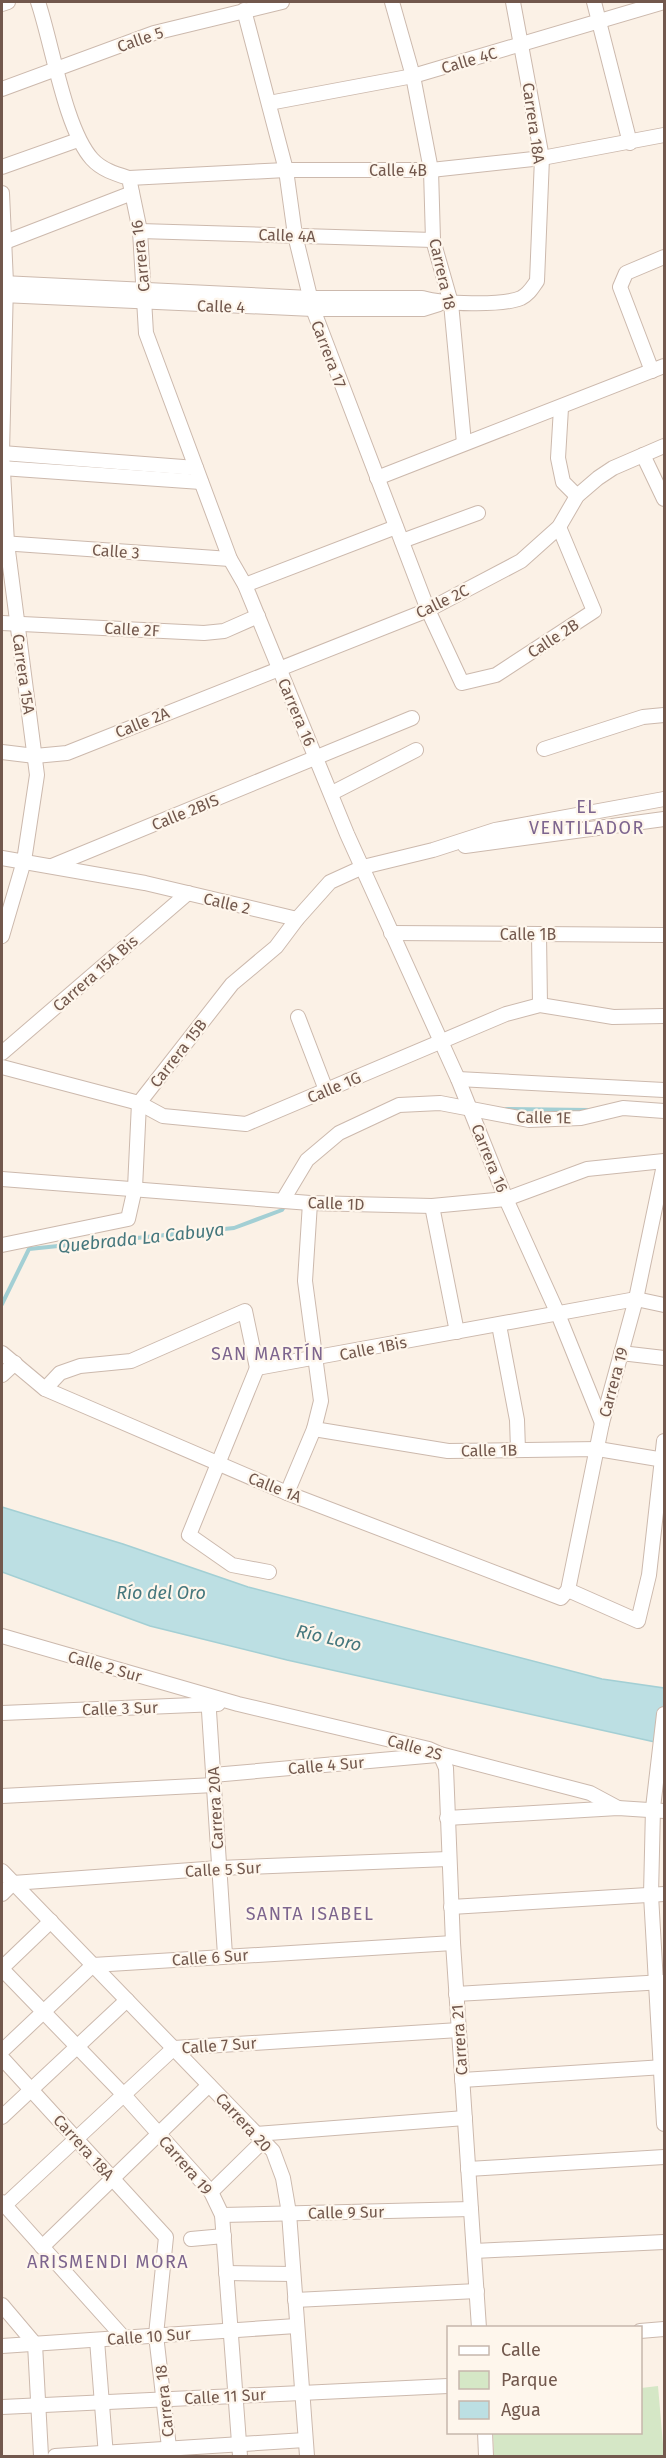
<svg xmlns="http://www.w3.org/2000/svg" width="666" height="2458" font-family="'Fira Sans',sans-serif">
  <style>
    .green { fill: #d5e7c6 }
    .water { fill: #bcdfe3; stroke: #a3cfd4; stroke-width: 1.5 }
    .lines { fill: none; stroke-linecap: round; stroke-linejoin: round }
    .stream { stroke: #a3cfd4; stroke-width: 4 }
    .minor-casing { stroke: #ccb9ad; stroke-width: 16 }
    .minor { stroke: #fff; stroke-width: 14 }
    .labels { text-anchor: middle; stroke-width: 4.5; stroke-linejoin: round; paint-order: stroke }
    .street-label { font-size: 16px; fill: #72584d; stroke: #fef6ec }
    .neighbourhood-label { font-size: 18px; letter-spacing: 1.5px; fill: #7d658e; stroke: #fef6ec }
    .water-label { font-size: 18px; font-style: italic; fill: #45777d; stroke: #fef6ec }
  </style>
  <rect width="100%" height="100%" fill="#fbf1e6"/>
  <polygon class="green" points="658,2386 664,2456 494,2456 493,2433 640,2432 641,2388"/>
  <polygon class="water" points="2,1507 123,1544 248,1587 602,1679 664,1688 664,1744 287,1660 150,1626 2,1572"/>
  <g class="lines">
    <g class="stream">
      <polyline points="506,1109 589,1110"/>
      <polyline points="2,1304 29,1249 234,1228 282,1210 286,1204"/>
    </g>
    <g class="minor-casing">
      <g id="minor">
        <path d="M38,2C52,43 65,129 92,159C102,170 116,174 129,178L140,231L146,333L230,559L245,585L347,834L458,1079L506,1199L558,1314L602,1423"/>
        <polyline points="392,2 413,76 431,170 433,240 451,303 464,443"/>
        <polyline points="594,2 630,143"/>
        <polyline points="2,4 8,2"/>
        <polyline points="244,10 286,170 295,235 313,309 428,610 462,683 496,675 594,611 559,527"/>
        <polyline points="2,89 154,33 282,2"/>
        <polyline points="269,103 413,76 664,2"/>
        <polyline points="2,167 78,140"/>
        <polyline points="129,178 286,170 431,170 542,158 664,135"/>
        <polyline points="2,193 6,283 2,453 7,543 37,775 24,861 2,936"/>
        <polyline points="140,231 433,240"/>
        <polyline points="5,242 132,193"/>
        <path d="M2,283L310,298H422C442,304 502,306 521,298C529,294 532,288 537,281L542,158L513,2"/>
        <polyline points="2,295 313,309 423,309 439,304"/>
        <polyline points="652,371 620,287 626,273 664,257"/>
        <polyline points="561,408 558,458 563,482 577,496"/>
        <polyline points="2,453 196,468"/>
        <polyline points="643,455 664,499"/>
        <polyline points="2,468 201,482"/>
        <polyline points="377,478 664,366"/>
        <polyline points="402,541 478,513"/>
        <polyline points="2,543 230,559"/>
        <polyline points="245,585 396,527"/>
        <polyline points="2,623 204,633 224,631 258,616"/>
        <polyline points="544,749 643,717 664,715"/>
        <polyline points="2,752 35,756 67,753 428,610 521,561 559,527 577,496 598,478 613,468 664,446"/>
        <polyline points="332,793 416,750"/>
        <polyline points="465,846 664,819"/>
        <polyline points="2,858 145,883 297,919"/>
        <polyline points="52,866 412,718"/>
        <polyline points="391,933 664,935"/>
        <polyline points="539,934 540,1005"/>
        <polyline points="298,1017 326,1090"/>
        <polyline points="2,1053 188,893"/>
        <polyline points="2,1067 139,1103 163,1116 246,1124 506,1014 540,1005 613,1017 664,1016"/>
        <polyline points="458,1079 664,1090"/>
        <polyline points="2,1179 310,1203 432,1206 506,1199 587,1169 664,1161"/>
        <polyline points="283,1200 307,1160 339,1133 399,1105 440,1103 529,1120 581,1118 623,1108 664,1111"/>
        <polyline points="432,1206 457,1332"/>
        <polyline points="2,1245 128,1219 135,1188 139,1103 232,984 276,947 297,919 330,882 363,867 433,850 495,830 664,799"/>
        <polyline points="499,1325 517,1420 518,1450"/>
        <polyline points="2,1353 45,1389 287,1493 561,1598 568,1590 602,1423 636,1299 664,1165"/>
        <polyline points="621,1353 664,1358"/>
        <polyline points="257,1368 636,1299 664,1305"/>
        <polyline points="257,1368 189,1535 232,1565 269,1572"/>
        <polyline points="2,1375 15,1363"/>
        <polyline points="45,1389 60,1373 80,1366 131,1361 245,1311 257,1368"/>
        <polyline points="314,1429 448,1451 598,1449 664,1460"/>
        <polyline points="287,1493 314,1429 321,1401 305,1281 310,1203"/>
        <polyline points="568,1590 638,1621 649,1575 664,1441"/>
        <polyline points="2,1636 238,1704 429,1749 440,1754 590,1793 618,1808"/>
        <polyline points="208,1696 225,1955"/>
        <polyline points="2,1713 218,1704"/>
        <polyline points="664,1714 653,1808 651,1895 664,2124"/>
        <polyline points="440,1754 446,1768 453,1943 479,2328"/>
        <polyline points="213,1775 437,1755"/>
        <polyline points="2,1796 214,1785"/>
        <polyline points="447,1818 618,1808 664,1811"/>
        <polyline points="2,1871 273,2151 283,2178 289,2213 307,2456"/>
        <polyline points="2,1894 13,1883 219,1868 448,1859"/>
        <polyline points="451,1907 664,1894"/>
        <polyline points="2,1968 51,1921"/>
        <polyline points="2,1969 123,2094 211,2192 222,2215 240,2456"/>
        <polyline points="456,1994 664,1982"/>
        <polyline points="2,2051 93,1965 453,1943"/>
        <polyline points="2,2058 166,2237 156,2335 170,2456"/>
        <polyline points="462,2080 664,2067"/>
        <polyline points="2,2117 127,2000"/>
        <polyline points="256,2134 465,2118"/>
        <polyline points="468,2169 664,2157"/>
        <polyline points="211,2192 263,2141"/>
        <polyline points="2,2202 124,2338"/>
        <polyline points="5,2205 174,2048 459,2030"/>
        <polyline points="222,2215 471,2209"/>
        <polyline points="191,2239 224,2236"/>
        <polyline points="42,2247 209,2085"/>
        <polyline points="474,2251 664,2242"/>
        <polyline points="226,2273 293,2274"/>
        <polyline points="295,2300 477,2291"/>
        <polyline points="2,2305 35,2344 41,2456"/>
        <polyline points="640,2331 664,2329"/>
        <polyline points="97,2340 106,2456"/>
        <polyline points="2,2346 296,2326"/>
        <polyline points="2,2407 448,2386"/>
        <polyline points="485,2432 486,2456"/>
        <polyline points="55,2456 305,2440"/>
      </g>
    </g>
    <use href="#minor" class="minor"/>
  </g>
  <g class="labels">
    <g class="street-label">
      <text transform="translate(140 39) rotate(-19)" y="6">Calle 5</text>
      <text transform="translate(469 60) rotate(-16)" y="6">Calle 4C</text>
      <text transform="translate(534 123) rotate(82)" y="6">Carrera 18A</text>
      <text x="398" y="176">Calle 4B</text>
      <text transform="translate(287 235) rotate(2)" y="6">Calle 4A</text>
      <text transform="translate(140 256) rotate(-96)" y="6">Carrera 16</text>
      <text transform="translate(443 274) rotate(77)" y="6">Carrera 18</text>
      <text transform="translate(221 306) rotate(2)" y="6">Calle 4</text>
      <text transform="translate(329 354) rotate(69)" y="6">Carrera 17</text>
      <text transform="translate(116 551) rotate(4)" y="6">Calle 3</text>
      <text transform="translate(442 601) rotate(-26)" y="6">Calle 2C</text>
      <text transform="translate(132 629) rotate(3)" y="6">Calle 2F</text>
      <text transform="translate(553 638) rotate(-33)" y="6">Calle 2B</text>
      <text transform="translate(24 674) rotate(82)" y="6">Carrera 15A</text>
      <text transform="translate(297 712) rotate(67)" y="6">Carrera 16</text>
      <text transform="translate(142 722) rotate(-22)" y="6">Calle 2A</text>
      <text transform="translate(185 812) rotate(-22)" y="6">Calle 2BIS</text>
      <text transform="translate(227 903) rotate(13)" y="6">Calle 2</text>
      <text x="528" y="940">Calle 1B</text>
      <text transform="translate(95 973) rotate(-41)" y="6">Carrera 15A Bis</text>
      <text transform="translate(178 1053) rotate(-52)" y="6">Carrera 15B</text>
      <text transform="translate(334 1087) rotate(-23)" y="6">Calle 1G</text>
      <text transform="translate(544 1117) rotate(1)" y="6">Calle 1E</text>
      <text transform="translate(490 1158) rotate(68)" y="6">Carrera 16</text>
      <text transform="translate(336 1203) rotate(2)" y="6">Calle 1D</text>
      <text transform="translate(373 1348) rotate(-11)" y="6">Calle 1Bis</text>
      <text transform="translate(613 1382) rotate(-75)" y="6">Carrera 19</text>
      <text transform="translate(489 1450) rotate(-1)" y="6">Calle 1B</text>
      <text transform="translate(275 1487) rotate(22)" y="6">Calle 1A</text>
      <text transform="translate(105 1666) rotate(16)" y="6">Calle 2 Sur</text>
      <text transform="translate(120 1708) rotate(-2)" y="6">Calle 3 Sur</text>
      <text transform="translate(415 1747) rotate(16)" y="6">Calle 2S</text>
      <text transform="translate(326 1765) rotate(-5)" y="6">Calle 4 Sur</text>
      <text transform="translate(215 1808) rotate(-93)" y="6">Carrera 20A</text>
      <text transform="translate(223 1869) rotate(-3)" y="6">Calle 5 Sur</text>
      <text transform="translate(210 1957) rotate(-4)" y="6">Calle 6 Sur</text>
      <text transform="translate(459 2040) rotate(-94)" y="6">Carrera 21</text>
      <text transform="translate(219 2045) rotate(-4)" y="6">Calle 7 Sur</text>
      <text transform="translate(244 2122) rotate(47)" y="6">Carrera 20</text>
      <text transform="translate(84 2147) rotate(48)" y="6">Carrera 18A</text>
      <text transform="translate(186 2165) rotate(49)" y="6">Carrera 19</text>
      <text transform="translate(346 2212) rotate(-1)" y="6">Calle 9 Sur</text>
      <text transform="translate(149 2336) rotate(-4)" y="6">Calle 10 Sur</text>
      <text transform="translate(225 2396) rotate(-3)" y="6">Calle 11 Sur</text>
      <text transform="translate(164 2401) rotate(-96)" y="6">Carrera 18</text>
    </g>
    <g class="neighbourhood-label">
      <text x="587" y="813">EL<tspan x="587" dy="21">VENTILADOR</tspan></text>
      <text x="268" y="1360">SAN MARTÍN</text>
      <text x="310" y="1920">SANTA ISABEL</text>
      <text x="108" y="2268">ARISMENDI MORA</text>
    </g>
    <g class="water-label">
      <text transform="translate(141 1238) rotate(-6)" y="6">Quebrada La Cabuya</text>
      <text x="161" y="1599">Río del Oro</text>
      <text transform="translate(329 1638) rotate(13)" y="6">Río Loro</text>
    </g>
  </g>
  <rect width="666" height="2458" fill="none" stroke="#72584d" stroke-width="6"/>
  <rect x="447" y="2326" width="195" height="108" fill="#fef6ec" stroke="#c6b7ac" stroke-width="1.5"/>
  <rect x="459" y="2346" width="30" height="9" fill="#ffffff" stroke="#c6b7ac" stroke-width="1.5"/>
  <text x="501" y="2356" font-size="18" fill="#72584d">Calle</text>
  <rect x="459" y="2371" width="30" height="18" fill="#d5e7c6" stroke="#c6b7ac" stroke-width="1.5"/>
  <text x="501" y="2386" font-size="18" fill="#72584d">Parque</text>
  <rect x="459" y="2401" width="30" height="18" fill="#bcdfe3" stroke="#c6b7ac" stroke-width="1.5"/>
  <text x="501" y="2416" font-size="18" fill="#72584d">Agua</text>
</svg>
